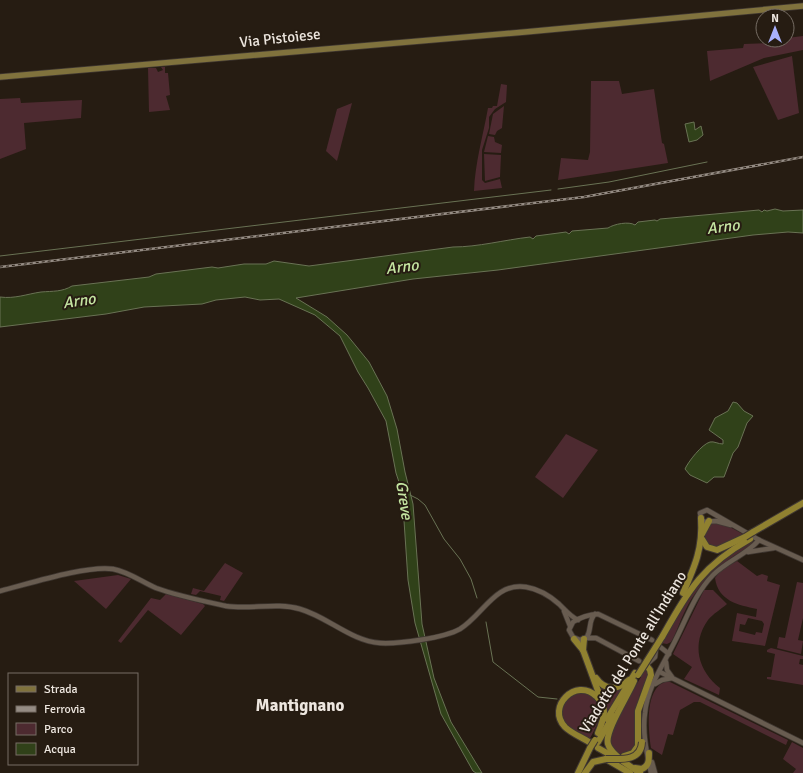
<svg xmlns="http://www.w3.org/2000/svg" width="803" height="773" font-family="Signika,sans-serif">
  <style>
    .green { fill: #4d2a30; fill-rule: evenodd }
    .water { fill: #304119; stroke: #697254 }
    .lines { fill: none; stroke-linecap: round; stroke-linejoin: round }
    .stream { stroke: #697254; stroke-width: 1 }
    .secondary-casing { stroke: #403832; stroke-width: 6 }
    .primary-casing { stroke: #403832; stroke-width: 7 }
    .highway-casing { stroke: #403832; stroke-width: 8 }
    .secondary { stroke: #685c50; stroke-width: 4.5 }
    .primary { stroke: #80723d; stroke-width: 5.5 }
    .highway { stroke: #908130; stroke-width: 6 }
    .rail-casing { stroke: #958c84; stroke-width: 2.5 }
    .rail { stroke: #261c12; stroke-width: 1; stroke-dasharray: 3; stroke-linecap: butt }
    .highway-bridge-casing { stroke: #403832; stroke-width: 8; stroke-linecap: butt }
    .highway-bridge { stroke: #908130; stroke-width: 6 }
    .labels { text-anchor: middle; stroke-width: 4; stroke-linejoin: round; paint-order: stroke }
    .street-label { font-size: 15px; fill: #ede6df; stroke: #261c12 }
    .water-label { font-size: 16px; font-style: italic; fill: #c4e4a1; stroke: #261c12 }
    .quarter-label { font-size: 17px; font-weight: bold; fill: #ede6df; stroke: #261c12 }
  </style>
  <rect width="100%" height="100%" fill="#261c12"/>
  <g class="green">
    <polygon points="803,36 803,50 764,58 710,81 707,51 743,48 744,44 775,43 777,40 787,40 787,38"/>
    <polygon points="792,56 799,113 778,120 753,67"/>
    <polygon points="161,67 165,67 165,73 168,73 170,95 166,96 170,110 149,112 148,68 156,68 158,72 163,70"/>
    <polygon points="591,81 619,81 622,94 654,89 662,143 664,144 668,163 558,180 561,158 588,160 590,152"/>
    <path d="M501,84L507,85L506,102L495,109L489,117V128L482,150V180L485,183L500,179L502,188L474,191C475,163 483,136 488,108H492L493,106H497Z"/>
    <polygon points="20,98 21,103 82,100 81,118 24,123 26,149 0,159 0,99"/>
    <polygon points="352,103 337,161 326,151 337,109"/>
    <polygon points="504,106 502,128 497,131 495,135 489,134 493,114"/>
    <polygon points="488,136 494,137 495,142 502,145 501,153 484,152"/>
    <polygon points="484,154 501,155 500,177 485,181"/>
    <polygon points="566,434 598,450 563,498 535,477"/>
    <path d="M714,523L726,525L743,534L718,548L708,545C703,536 703,526 714,523Z"/>
    <path d="M753,539L754,542L751,546C724,560 700,581 686,609C680,620 677,632 671,642L667,644L661,643L696,587L721,560Z"/>
    <path d="M737,561L757,576L762,574L768,576L767,581L780,585L765,646L732,641L737,613L756,617L757,609C738,605 718,601 715,578L721,570ZM748,618L762,621L764,624L762,633L756,632L755,635L739,631L740,624L745,625Z"/>
    <polygon points="225,563 243,573 224,601 220,600 221,596 200,591 196,595 191,594 193,588 204,591"/>
    <polygon points="118,575 131,579 106,609 74,581"/>
    <polygon points="797,582 803,583 803,618 798,640 803,641 801,654 777,648 779,637 785,638"/>
    <path d="M704,590H713L727,604C721,609 713,614 708,620C691,644 698,671 720,688L719,695L684,679L692,667L673,654Z"/>
    <polygon points="166,594 203,604 205,606 181,635 148,610 121,643 118,641 151,598 160,600"/>
    <polygon points="771,648 803,656 803,659 800,659 799,664 803,665 803,685 767,679 767,677 771,677 775,654 767,652 767,650"/>
    <path d="M646,668C652,677 642,688 639,697C635,713 640,732 636,744C635,749 630,753 625,754C615,756 612,746 609,739L621,712Z"/>
    <path d="M668,681L788,740L786,745L700,702H694L680,710L673,735L668,734L662,755L651,748C648,729 644,686 668,681Z"/>
    <polygon points="602,687 623,687 606,714 600,688"/>
    <path d="M577,692C611,696 602,718 589,740C569,728 562,729 562,704Z"/>
    <polygon points="792,742 803,748 803,773 793,773 796,769 783,759"/>
  </g>
  <g class="water">
    <polygon points="694,122 695,130 701,126 703,135 697,140 689,142 685,124"/>
    <path d="M775,209L783,211L803,210V233L788,232L753,235L498,270L413,279L296,298L327,317L347,335L369,362L387,396L397,429L405,472L413,504L422,624L434,678L451,722L482,773H476L473,771L441,714L415,623L408,580L402,491L396,473L386,421L368,388L358,372L340,336L315,315L279,299L260,300L245,297L216,300L202,304L144,307L106,314L0,327V297C15,299 27,294 41,292C53,291 62,292 72,286L149,277L156,274L212,267L218,268L244,264H266L274,261L309,266L453,247C478,247 504,240 530,237L533,239L536,236L566,232L569,234L572,231L608,228C614,224 629,221 635,225L638,222L655,220L657,221L660,219L759,210L762,212L764,210L767,211Z"/>
    <path d="M733,402L737,403L744,411L753,416L747,423L738,447L733,453L724,477H714L707,483L690,475L685,469C688,462 702,444 710,442C714,441 718,444 723,444V440L709,430L715,418L728,411Z"/>
  </g>
  <g class="lines">
    <g class="stream">
      <polyline points="558,189 609,182 707,162"/>
      <polyline points="0,256 551,190"/>
      <polyline points="410,495 418,499 425,505 444,539 460,559 471,579 477,598"/>
      <polyline points="486,622 493,662 538,697 557,699"/>
    </g>
    <g class="secondary-casing">
      <g id="secondary">
        <polyline points="731,525 716,521 704,522 701,518 700,513 707,510 759,540 803,560"/>
        <polyline points="748,552 774,548"/>
        <path d="M0,591C28,584 87,565 113,569C129,572 142,582 156,588C178,596 203,601 226,606C250,610 276,602 300,609C328,617 351,641 380,643C399,644 444,638 460,629C483,615 495,582 526,587C538,589 550,596 559,604C565,610 571,617 578,620"/>
        <polyline points="564,611 570,626"/>
        <path d="M595,614C588,621 592,628 587,637L580,640L573,637L569,630L573,622C579,618 590,614 598,614L652,640"/>
        <polyline points="586,638 596,638 639,661"/>
        <polyline points="659,646 669,654"/>
        <polyline points="666,662 667,670 672,677"/>
        <polyline points="646,665 655,657 656,648"/>
        <polyline points="660,672 803,743"/>
        <polyline points="655,684 662,680 672,678"/>
        <polyline points="652,762 655,773"/>
        <path d="M651,773C647,754 642,732 645,713C647,688 663,665 674,643C686,620 695,593 713,575C727,561 746,555 759,540"/>
      </g>
    </g>
    <g class="primary-casing">
      <polyline id="primary" points="0,77 525,32 803,6"/>
    </g>
    <g class="highway-casing">
      <g id="highway">
        <polyline points="753,532 803,503"/>
        <polyline points="702,534 709,521"/>
        <polyline points="702,539 707,547 717,550 745,537"/>
        <path d="M683,593C695,566 703,548 701,518"/>
        <path d="M662,637C689,590 702,566 750,539"/>
        <polyline points="574,639 583,650 601,699"/>
        <polyline points="583,650 584,639"/>
        <path d="M596,678C605,691 618,690 629,680"/>
        <path d="M634,681C629,694 604,732 608,744C611,755 631,767 640,773"/>
        <polyline points="607,719 635,673"/>
        <path d="M589,742C581,737 571,733 565,727C546,707 576,677 596,696C601,701 604,705 604,712C604,719 601,726 598,733"/>
        <polyline points="598,742 613,716"/>
        <polyline points="598,748 616,758"/>
        <polyline points="624,756 633,753 638,746 638,711 651,675 650,670 646,665"/>
        <path d="M635,768L642,769C649,766 649,760 649,753"/>
        <polyline points="578,773 590,748"/>
        <polyline points="585,773 593,762 606,759 630,773"/>
      </g>
    </g>
    <use href="#secondary" class="secondary"/>
    <use href="#primary" class="primary"/>
    <use href="#highway" class="highway"/>
    <g class="rail-casing">
      <polyline id="rail" points="0,267 584,197 803,157"/>
    </g>
    <use href="#rail" class="rail"/>
    <g class="highway-bridge-casing">
      <g id="highway-bridge">
        <polyline points="745,537 753,532"/>
        <polyline points="638,675 662,637"/>
        <polyline points="590,748 595,740"/>
        <path d="M606,759C620,759 641,762 642,742"/>
      </g>
    </g>
    <use href="#highway-bridge" class="highway-bridge"/>
  </g>
  <g class="labels">
    <g class="street-label">
      <text transform="translate(280 38) rotate(-6)" y="5">Via Pistoiese</text>
      <text transform="translate(633 652) rotate(-58)" y="5">Viadotto del Ponte all'Indiano</text>
    </g>
    <g class="water-label">
      <text transform="translate(723 226) rotate(-7)" y="6">Arno</text>
      <text transform="translate(402 266) rotate(-7)" y="6">Arno</text>
      <text transform="translate(79 300) rotate(-8)" y="6">Arno</text>
      <text transform="translate(405 500) rotate(81)" y="6">Greve</text>
    </g>
    <g class="quarter-label">
      <text x="300" y="711">Mantignano</text>
    </g>
  </g>
  <rect x="8" y="673" width="130" height="92" fill="#261c12" stroke="#766d64"/>
  <rect x="16" y="686" width="20" height="6" fill="#80723d" stroke="#766d64"/>
  <text x="44" y="693" font-size="12" fill="#ede6df">Strada</text>
  <rect x="16" y="706" width="20" height="6" fill="#958c84" stroke="#766d64"/>
  <text x="44" y="713" font-size="12" fill="#ede6df">Ferrovia</text>
  <rect x="16" y="723" width="20" height="12" fill="#4d2a30" stroke="#766d64"/>
  <text x="44" y="733" font-size="12" fill="#ede6df">Parco</text>
  <rect x="16" y="743" width="20" height="12" fill="#304119" stroke="#766d64"/>
  <text x="44" y="753" font-size="12" fill="#ede6df">Acqua</text>
  <g transform="translate(775 28)"><circle r="19" fill="#261c12" stroke="#766d64"/>
  <path d="M0-3L7 15L0 10L-7 15Z" fill="#a8b0fc"/>
  <text y="-6" font-size="11" font-weight="bold" text-anchor="middle" fill="#ede6df">N</text>
  </g>
</svg>
